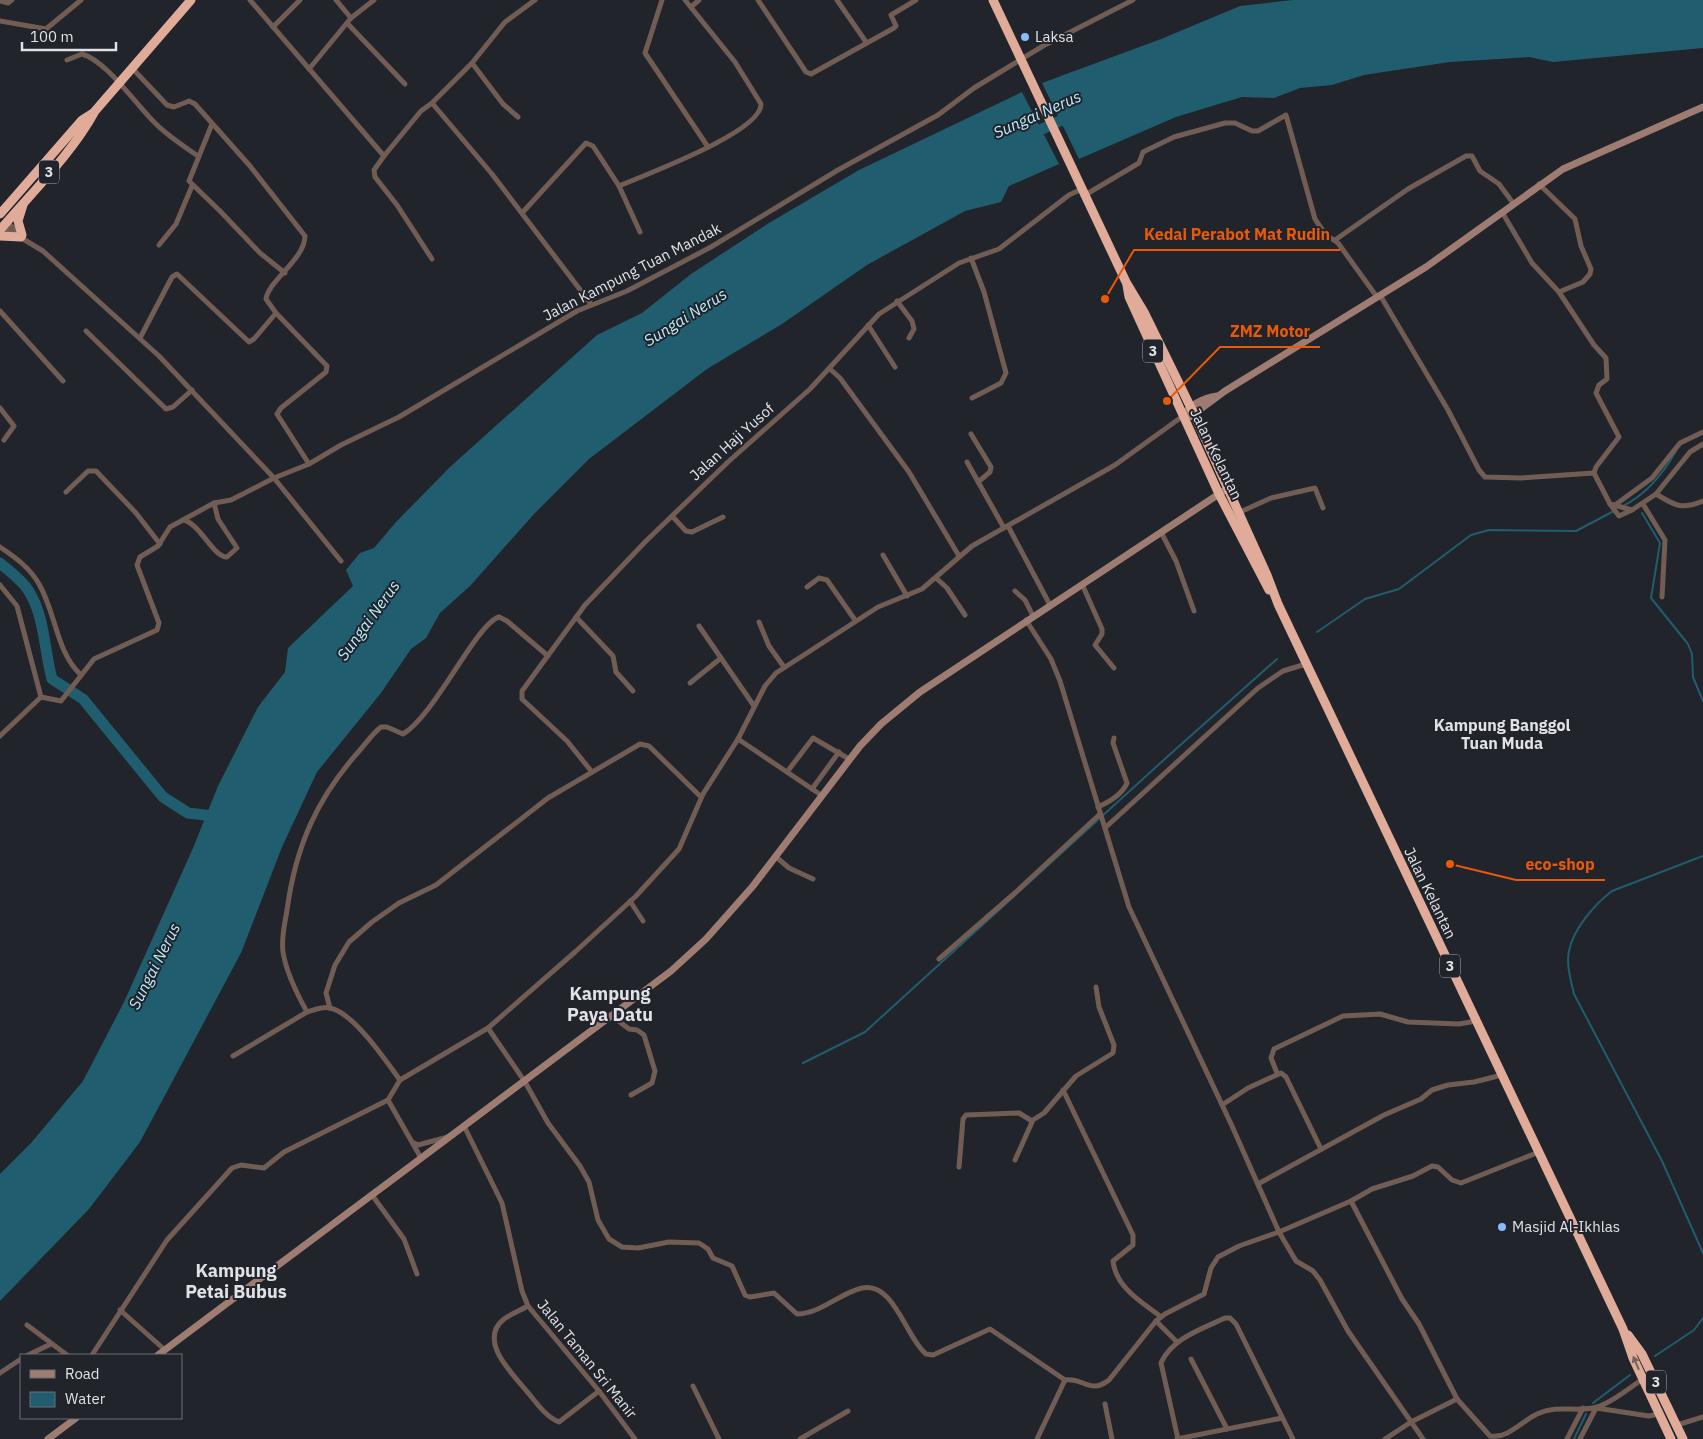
<svg xmlns="http://www.w3.org/2000/svg" width="1703" height="1439" font-family="'IBM Plex Sans',sans-serif">
  <style>
    .water { fill: #205d6e }
    .lines { fill: none; stroke-linecap: round; stroke-linejoin: round }
    .stream { stroke: #205d6e; stroke-width: 2 }
    .river { stroke: #205d6e; stroke-width: 11 }
    .street { stroke: #725d55; stroke-width: 5 }
    .secondary { stroke: #9e7c71; stroke-width: 7 }
    .highway { stroke: #e0ab99; stroke-width: 9 }
    .oneway { fill: #77615c }
    .poi-dot { fill: #8abafc; stroke: #21242b; stroke-width: 2 }
    .labels { text-anchor: middle; stroke-width: 4; stroke-linejoin: round; paint-order: stroke }
    .shield { fill: #21242b; stroke: #a7a9af; stroke-width: 1 }
    .shield-label { font-size: 14px; font-weight: bold; fill: #e0e2e7 }
    .poi-label { font-size: 15px; fill: #e0e2e7; stroke: #21242b; text-anchor: start }
    .street-label { font-size: 15px; fill: #e0e2e7; stroke: #21242b }
    .water-label { font-size: 16px; font-style: italic; fill: #b9eeff; stroke: #21242b }
    .neighbourhood-label { font-size: 16px; font-weight: bold; fill: #e0e2e7; stroke: #21242b }
    .quarter-label { font-size: 18px; font-weight: bold; fill: #e0e2e7; stroke: #21242b }
    .leader { fill: none; stroke: #e8590c; stroke-width: 2 }
    .callout-dot { fill: #e8590c; stroke: #21242b; stroke-width: 2 }
    .callout-label { font-size: 16px; text-anchor: middle; font-weight: bold; fill: #e8590c; stroke: #21242b; stroke-width: 4; stroke-linejoin: round; paint-order: stroke }
  </style>
  <rect width="100%" height="100%" fill="#21242b"/>
  <g class="water">
    <polygon points="1293,0 1703,0 1703,48 1553,62 1529,57 1450,62 1364,75 1332,85 1300,88 1274,98 1242,97 1176,117 1079,159 1042,83 1161,39 1240,6"/>
    <polygon points="1022,92 1059,164 1009,186 1001,202 965,211 867,265 782,324 707,369 589,459 535,513 470,586 440,613 426,638 411,649 381,693 317,772 282,847 241,953 140,1142 89,1209 0,1301 0,1174 31,1143 83,1081 124,1002 193,848 218,786 258,707 285,672 288,648 353,586 346,570 360,553 374,548 396,522 450,467 597,335 642,313 691,274 769,223 859,170"/>
  </g>
  <g class="lines">
    <g class="stream">
      <path d="M1623,506C1647,494 1663,474 1676,451"/>
      <polyline points="1642,513 1660,543 1651,598 1688,644 1692,654 1693,677 1703,701"/>
      <polyline points="1317,632 1365,599 1399,589 1471,535 1489,530 1576,531 1614,511"/>
      <path d="M1703,856L1612,891C1595,904 1573,929 1569,951C1566,964 1571,981 1574,994L1662,1161L1703,1253"/>
      <polyline points="803,1063 865,1032 1167,757 1277,659"/>
      <polyline points="1655,1356 1694,1330 1703,1318"/>
      <polyline points="1593,1403 1630,1375"/>
      <polyline points="1574,1439 1586,1414"/>
    </g>
    <g class="river">
      <polyline points="1029,135 1073,115"/>
      <path d="M0,563C9,571 22,580 28,590C45,616 44,650 52,679L83,699L163,797L188,813L221,817"/>
    </g>
    <g class="street">
      <polyline points="250,0 384,156 421,111 432,103 492,174 591,304"/>
      <polyline points="336,0 351,18"/>
      <polyline points="662,0 645,53 708,147"/>
      <polyline points="758,0 806,72 811,74 894,28 896,26 891,15 916,0"/>
      <polyline points="837,0 866,42"/>
      <polyline points="0,1 8,3 12,0"/>
      <polyline points="691,7 699,0"/>
      <polyline points="0,21 46,29 81,0"/>
      <polyline points="347,23 405,84"/>
      <polyline points="273,27 300,0"/>
      <path d="M67,60L82,54C107,61 136,105 155,123C168,136 183,146 198,156"/>
      <polyline points="472,63 503,104 518,117"/>
      <path d="M132,68L167,105L174,107L189,101L195,104L250,166L305,236C305,259 268,281 266,299L276,313L327,366L326,372L281,408L277,414L309,464"/>
      <polyline points="309,69 351,18 374,0"/>
      <polyline points="432,103 472,63 505,22 535,0"/>
      <polyline points="212,124 189,181 221,212 260,253 285,273"/>
      <polyline points="384,156 374,170 375,177 397,205 432,259"/>
      <polyline points="1539,184 1575,219 1581,246 1591,269 1590,274 1583,282 1559,292"/>
      <polyline points="619,186 640,232"/>
      <polyline points="1085,195 1139,163 1143,152 1174,137 1225,123 1235,123 1252,131 1258,131 1286,115 1315,219 1325,234 1338,243 1377,297"/>
      <polyline points="1502,212 1532,263 1559,292 1594,345 1606,358 1607,379 1599,385 1596,393 1619,437 1596,467 1594,473"/>
      <path d="M522,213L586,143L593,146L619,186C644,175 762,132 761,104L735,62L685,0"/>
      <polyline points="6,222 20,233"/>
      <polyline points="3,227 43,251 159,356 274,478 341,561"/>
      <polyline points="1335,240 1408,189 1466,156 1472,156 1480,171 1499,184 1513,203"/>
      <polyline points="159,245 176,224 192,186"/>
      <polyline points="971,258 984,292 1006,373 1001,383 972,398"/>
      <path d="M1380,295L1448,410L1479,470L1485,477L1521,478L1594,473L1610,504L1632,510L1656,494C1676,506 1681,510 1703,501"/>
      <polyline points="897,301 912,321 914,329 909,338"/>
      <polyline points="0,311 63,381"/>
      <polyline points="868,325 895,367"/>
      <polyline points="86,331 166,409 173,407 192,390"/>
      <polyline points="140,338 172,277 177,274 249,342 254,339 276,313"/>
      <polyline points="830,369 840,378 909,472 959,556"/>
      <polyline points="0,408 14,426 4,440"/>
      <polyline points="971,434 991,467 990,472 978,482"/>
      <polyline points="967,462 1004,528"/>
      <polyline points="66,492 88,471 96,471 136,513 160,544"/>
      <polyline points="1656,494 1690,452 1703,444"/>
      <polyline points="1610,504 1619,516 1632,510"/>
      <polyline points="1643,504 1665,540 1662,597"/>
      <polyline points="1615,505 1652,478 1680,443 1703,432"/>
      <polyline points="1238,513 1271,498 1315,488 1323,508"/>
      <polyline points="672,516 686,531 692,532 723,517"/>
      <path d="M184,520C201,525 214,558 227,557L237,548L218,519L214,503"/>
      <polyline points="1008,526 1050,605"/>
      <polyline points="1161,532 1176,561 1194,611"/>
      <path d="M0,547C15,557 30,568 39,584C56,613 56,652 81,675"/>
      <polyline points="883,555 907,596"/>
      <polyline points="936,578 947,588 965,615"/>
      <polyline points="1082,584 1102,629 1102,634 1095,645 1114,668"/>
      <polyline points="0,585 17,606 41,697"/>
      <polyline points="807,587 819,578 827,580 855,620"/>
      <polyline points="1015,591 1025,600 1033,616"/>
      <polyline points="576,617 613,656 616,672 633,691"/>
      <polyline points="1026,620 1051,659 1060,681 1129,907 1232,1126 1279,1232 1296,1261 1313,1271 1320,1280 1348,1331 1423,1439"/>
      <polyline points="759,622 769,646 784,667"/>
      <polyline points="699,626 754,706"/>
      <polyline points="690,683 721,658"/>
      <polyline points="41,697 61,701 94,659 157,630 159,623 137,565 140,557 158,546 170,527 214,503 231,500 274,478 309,464 341,445 399,417 577,311 627,291 711,247 838,170 938,115 974,88 1043,46 1133,0"/>
      <polyline points="0,736 41,697"/>
      <polyline points="738,739 765,686 776,673 878,607 922,589 972,546 1115,465 1183,416"/>
      <polyline points="592,772 567,741 522,699 522,691 585,605 646,541 728,462 810,389 879,314 959,263 999,249 1069,195 1082,189"/>
      <polyline points="787,772 813,738 849,759"/>
      <polyline points="812,789 839,752"/>
      <path d="M1098,807C1109,802 1122,795 1127,783L1113,743L1114,738"/>
      <polyline points="1106,827 1258,688 1283,671 1306,664"/>
      <polyline points="775,856 789,868 813,879"/>
      <polyline points="630,901 643,921"/>
      <polyline points="939,959 1016,892 1100,814"/>
      <polyline points="330,1008 326,993 335,965 349,942 372,922 399,903 436,885 548,798 635,747 640,744 649,746 701,797"/>
      <polyline points="612,1016 629,1029 637,1030 644,1035 655,1071 652,1083 631,1095"/>
      <path d="M488,1028L525,1082L548,1123L580,1166L589,1182L598,1220L609,1239L622,1247L638,1248L669,1242L699,1243L708,1249L713,1258L732,1266L745,1295L750,1297L774,1293L797,1314C820,1314 840,1293 862,1288C894,1281 906,1338 926,1354L933,1355L990,1329L1065,1380C1083,1377 1090,1395 1109,1380L1156,1321L1165,1314L1204,1294L1211,1268L1218,1257L1239,1246L1279,1232L1351,1201L1372,1189L1413,1176L1432,1166L1438,1167L1452,1180L1461,1183L1539,1152"/>
      <polyline points="233,1056 307,1012"/>
      <polyline points="1277,1073 1271,1058 1274,1049 1343,1016 1380,1014 1408,1022 1459,1024 1476,1021"/>
      <path d="M400,1080C386,1061 354,1013 330,1008C323,1006 314,1010 307,1012C297,994 286,972 283,952C281,938 285,923 287,910C296,845 317,798 360,750C367,742 373,733 381,727H387L403,734C435,715 476,624 499,617L507,621L548,656"/>
      <path d="M1063,1090L1133,1235V1245L1113,1261C1116,1288 1142,1302 1161,1317"/>
      <polyline points="388,1100 421,1158"/>
      <polyline points="1222,1105 1248,1088 1281,1073 1286,1077 1321,1149"/>
      <polyline points="464,1126 502,1203 522,1291 528,1306 599,1391 635,1439"/>
      <polyline points="414,1143 418,1145 448,1137"/>
      <polyline points="1015,1160 1033,1120 1044,1113 1076,1076 1113,1053 1114,1045 1099,1007 1096,987"/>
      <polyline points="959,1167 963,1119 966,1115 1019,1113 1032,1121"/>
      <polyline points="1258,1184 1384,1115 1421,1099 1432,1090 1448,1085 1474,1082 1502,1075"/>
      <polyline points="372,1195 404,1239 417,1274"/>
      <path d="M1351,1201L1402,1299L1419,1324L1457,1399L1490,1436C1508,1439 1522,1421 1537,1414C1559,1404 1576,1413 1597,1407C1612,1403 1629,1388 1643,1379"/>
      <path d="M528,1306C521,1310 511,1314 504,1319C478,1340 510,1371 524,1388C534,1399 545,1417 559,1422L599,1391"/>
      <polyline points="120,1310 165,1350"/>
      <polyline points="1156,1321 1177,1342"/>
      <polyline points="27,1325 67,1355"/>
      <polyline points="28,1355 51,1344"/>
      <polyline points="92,1355 167,1240 232,1168 241,1165 264,1168 284,1152 388,1100 400,1080 488,1028 575,952 636,896 679,849 703,794 738,739 821,795"/>
      <polyline points="1191,1359 1227,1429"/>
      <polyline points="0,1373 21,1359"/>
      <polyline points="693,1386 719,1439"/>
      <polyline points="1105,1404 1112,1439"/>
      <polyline points="1677,1425 1703,1417"/>
      <polyline points="800,1439 848,1411"/>
      <polyline points="1037,1439 1065,1380"/>
      <polyline points="1177,1439 1282,1418"/>
      <path d="M1178,1439L1161,1363C1172,1338 1202,1329 1225,1318H1230L1236,1324L1293,1439"/>
      <polyline points="1385,1439 1411,1422 1457,1399"/>
      <polyline points="1567,1439 1583,1408"/>
      <polyline points="1580,1439 1596,1408 1649,1416 1659,1414"/>
    </g>
    <g class="secondary">
      <path d="M1217,396C1204,398 1189,405 1183,416L1189,417L1194,414L1225,391L1426,267L1563,169L1703,107"/>
      <polyline points="158,1355 671,971 706,939 753,886 860,746 881,724 920,692 1228,488"/>
      <polyline points="48,1439 76,1418"/>
    </g>
    <g class="highway">
      <polyline points="993,0 1126,282 1144,312 1194,414 1267,575 1278,604 1623,1329 1633,1358 1671,1439"/>
      <polyline points="0,214 82,120 93,113"/>
      <path d="M0,230C32,192 71,155 95,111L191,0"/>
      <polyline points="22,235 18,221 23,205"/>
      <polyline points="0,236 21,237"/>
      <polyline points="1127,285 1129,297 1219,494 1269,590"/>
      <polyline points="1628,1335 1642,1354 1683,1439"/>
    </g>
  </g>
  <defs><path id="oneway-solid" d="M-6-.8H1V-3.2L6.5 0L1 3.2V.8H-6Z" transform="scale(1.25)"/></defs>
  <use class="oneway" href="#oneway-solid" transform="translate(1636 1363) rotate(-113)"/>
  <g class="poi-dot">
    <circle cx="1025" cy="37" r="5"/>
    <circle cx="1502" cy="1227" r="5"/>
  </g>
  <g class="labels">
    <g class="shield">
      <rect x="39" y="160.5" width="20" height="23" rx="4"/>
      <rect x="1143" y="339.5" width="20" height="23" rx="4"/>
      <rect x="1440" y="954.5" width="20" height="23" rx="4"/>
      <rect x="1646" y="1370.5" width="20" height="23" rx="4"/>
    </g>
    <g class="shield-label">
      <text x="49" y="177">3</text>
      <text x="1153" y="356">3</text>
      <text x="1450" y="971">3</text>
      <text x="1656" y="1387">3</text>
    </g>
    <g class="poi-label">
      <text x="1035" y="42">Laksa</text>
      <text x="1512" y="1232">Masjid Al-Ikhlas</text>
    </g>
    <g class="street-label">
      <text transform="translate(632 272) rotate(-27)" y="5">Jalan Kampung Tuan Mandak</text>
      <text transform="translate(732 442) rotate(-42)" y="5">Jalan Haji Yusof</text>
      <text transform="translate(1216 454) rotate(64)" y="5">Jalan Kelantan</text>
      <text transform="translate(1430 893) rotate(64)" y="5">Jalan Kelantan</text>
      <text transform="translate(587 1359) rotate(51)" y="5">Jalan Taman Sri Manir</text>
    </g>
    <g class="water-label">
      <text transform="translate(1037 114) rotate(-24)" y="6">Sungai Nerus</text>
      <text transform="translate(685 317) rotate(-32)" y="6">Sungai Nerus</text>
      <text transform="translate(368 620) rotate(-54)" y="6">Sungai Nerus</text>
      <text transform="translate(154 966) rotate(-63)" y="6">Sungai Nerus</text>
    </g>
    <g class="neighbourhood-label">
      <text x="1502" y="731">Kampung Banggol<tspan x="1502" dy="18">Tuan Muda</tspan></text>
    </g>
    <g class="quarter-label">
      <text x="610" y="1000">Kampung<tspan x="610" dy="21">Paya Datu</tspan></text>
      <text x="236" y="1277">Kampung<tspan x="236" dy="21">Petai Bubus</tspan></text>
    </g>
  </g>
  <path class="leader" d="M1105 299L1134 250H1340M1167 401L1220 347H1320M1450 864L1516 880H1605"/>
  <g class="callout-dot">
    <circle cx="1105" cy="299" r="5"/>
    <circle cx="1167" cy="401" r="5"/>
    <circle cx="1450" cy="864" r="5"/>
  </g>
  <g class="callout-label">
    <text x="1237" y="240">Kedai Perabot Mat Rudin</text>
    <text x="1270" y="337">ZMZ Motor</text>
    <text x="1560" y="870">eco-shop</text>
  </g>
  <rect x="20" y="1354" width="162" height="65" fill="#21242b" stroke="#6d7076"/>
  <rect x="30" y="1370" width="25" height="8" fill="#9e7c71" stroke="#6d7076"/>
  <text x="65" y="1379" font-size="15" fill="#e0e2e7">Road</text>
  <rect x="30" y="1392" width="25" height="15" fill="#205d6e" stroke="#6d7076"/>
  <text x="65" y="1404" font-size="15" fill="#e0e2e7">Water</text>
  <path d="M22 42v8h94v-8" fill="none" stroke="#e0e2e7" stroke-width="2.5"/>
  <text x="30" y="42" font-size="15" fill="#e0e2e7" stroke="#21242b" stroke-width="4" paint-order="stroke">100 m</text>
</svg>
